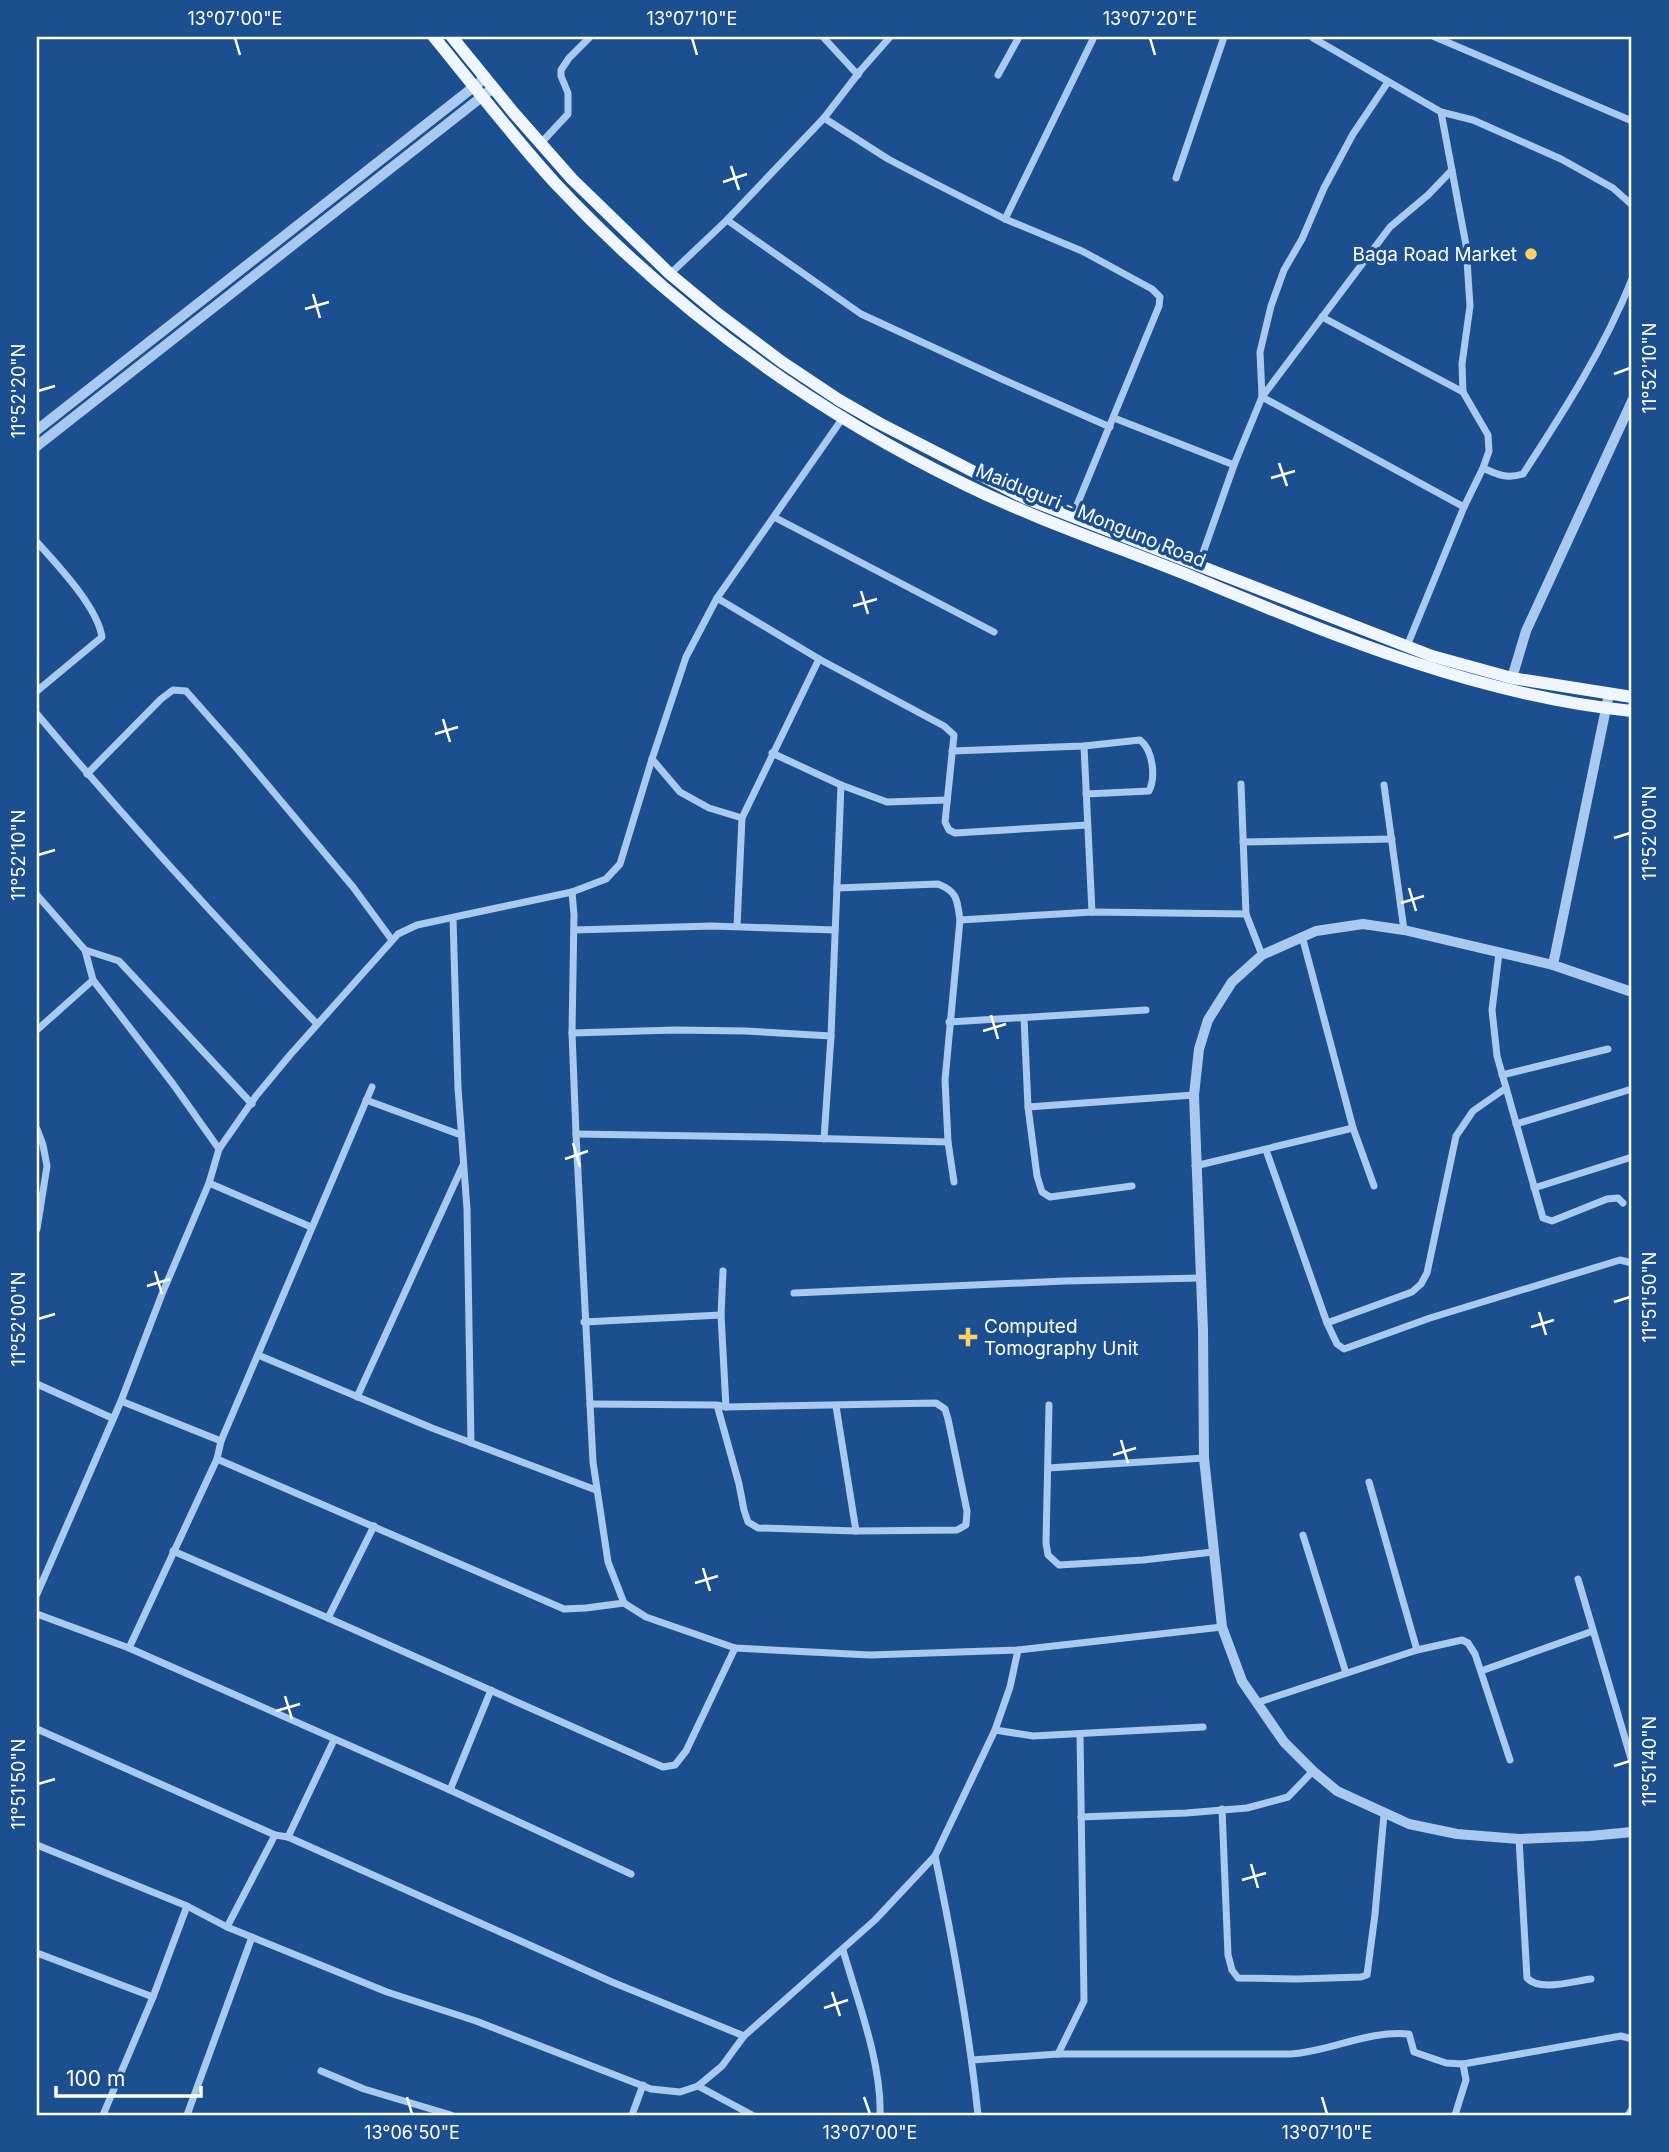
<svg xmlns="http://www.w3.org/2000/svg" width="1669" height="2152" font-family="Inter,sans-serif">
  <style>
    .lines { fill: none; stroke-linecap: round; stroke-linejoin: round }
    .minor { stroke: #a9c9ee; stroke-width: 7 }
    .tertiary { stroke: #a9c9ee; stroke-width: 10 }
    .primary { stroke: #f0f6ff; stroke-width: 12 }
    .ticks { fill: none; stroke: #fff; stroke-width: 2.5 }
    .poi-dot { fill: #ffd166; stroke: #1b4f8f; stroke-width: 2.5 }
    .labels { text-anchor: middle; stroke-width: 7; stroke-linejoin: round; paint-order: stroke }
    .poi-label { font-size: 19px; fill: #fff; stroke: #1b4f8f; text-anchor: end }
    .street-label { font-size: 19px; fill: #fff; stroke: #1b4f8f }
    .neatline { fill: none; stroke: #fff; stroke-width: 2.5 }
    .ticks-label { font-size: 18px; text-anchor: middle; fill: #fff }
  </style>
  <rect width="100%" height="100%" fill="#1b4f8f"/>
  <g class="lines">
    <g class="minor">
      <polyline points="823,37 858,75"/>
      <polyline points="1435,37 1632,121"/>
      <polyline points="1313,38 1441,112 1473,120 1561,159 1613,188 1632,205"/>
      <polyline points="998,75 1019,37"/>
      <polyline points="1441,112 1466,245 1470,306 1462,364 1463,392"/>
      <polyline points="824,118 888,159 934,183 1005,219 1082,251 1152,289 1160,297 1159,306 1072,517"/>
      <polyline points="541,143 568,114 568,93 561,76 561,70 569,58 590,37"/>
      <polyline points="1176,178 1224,37"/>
      <polyline points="1005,219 1094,37"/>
      <polyline points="727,220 861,314 1004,380 1110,427"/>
      <polyline points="670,274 727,220 824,118 861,70 890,37"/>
      <polyline points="1322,317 1463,392 1488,435 1489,451 1483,468 1464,507 1407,646"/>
      <polyline points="1262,396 1260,352 1271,306 1284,270 1302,239 1324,188 1353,134 1388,82"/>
      <polyline points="1262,397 1464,507"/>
      <polyline points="1114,418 1234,465"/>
      <path d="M1483,468C1498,475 1507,479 1523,474C1564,411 1604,349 1632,279"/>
      <polyline points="774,517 994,632"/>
      <path d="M37,542C58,566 97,606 102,637L37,691"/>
      <polyline points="1198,567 1234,465 1262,397 1390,227 1428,195 1452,170"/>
      <polyline points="717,598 819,659 944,726 954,735 945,822 949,830 955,833 1087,825"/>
      <path d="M37,714C127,821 220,923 317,1024"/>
      <polyline points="1084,746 1092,912"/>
      <path d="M952,751L1084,746L1140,740C1153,750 1156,777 1149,791L1086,794"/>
      <polyline points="772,753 841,785 887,802 947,800"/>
      <polyline points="652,759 680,792 709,808 742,818"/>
      <polyline points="87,774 161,699 173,690 186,691 239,751 353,887 392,940"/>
      <polyline points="1241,784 1246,914 1262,955"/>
      <polyline points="1384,785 1404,930"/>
      <polyline points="1243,842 1392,839"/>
      <path d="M837,888L938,884C958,892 957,900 960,920L945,1080L948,1142L954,1182"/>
      <polyline points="572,892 574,915 572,1033 576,1134 593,1462 608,1562 624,1603 646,1617 735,1648 870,1655 1018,1650 1222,1627"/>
      <polyline points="37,895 85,950 93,980 173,1084 219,1149"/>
      <polyline points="453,918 458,1088 467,1209 471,1443"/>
      <polyline points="960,920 1092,912 1246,914"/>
      <polyline points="737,926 742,818 819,659"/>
      <polyline points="574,930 712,926 835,930"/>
      <polyline points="1302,936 1353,1128 1374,1186"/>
      <polyline points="85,950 119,961 252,1104"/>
      <polyline points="1499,953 1492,1010 1497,1056 1543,1218 1552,1221 1607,1199 1618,1198 1623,1203"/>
      <polyline points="1024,1018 1028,1107 1037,1176 1042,1192 1050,1197 1132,1186"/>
      <polyline points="949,1022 1146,1010"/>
      <polyline points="37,1030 93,980"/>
      <polyline points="572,1033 676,1030 745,1031 831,1036"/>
      <polyline points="1502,1075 1608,1049"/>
      <polyline points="366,1100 461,1135"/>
      <polyline points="1028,1107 1194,1095"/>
      <polyline points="1516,1124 1632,1089"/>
      <polyline points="37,1129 43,1145 47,1166 37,1229"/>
      <polyline points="576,1134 766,1137 948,1142"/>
      <polyline points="824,1139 831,1036 841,785"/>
      <polyline points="1266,1150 1327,1323 1337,1344 1344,1349 1430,1318 1620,1260 1632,1263"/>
      <polyline points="1195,1166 1353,1128"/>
      <polyline points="209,1183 311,1227"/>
      <polyline points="1534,1188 1632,1157"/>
      <polyline points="723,1271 721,1315 726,1407"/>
      <polyline points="794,1293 1065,1281 1200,1278"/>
      <polyline points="584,1322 721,1315"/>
      <polyline points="1327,1323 1412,1292 1421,1284 1427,1273 1456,1136 1473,1111 1506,1088"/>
      <polyline points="258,1355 432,1428 596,1490"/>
      <polyline points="37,1384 112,1418"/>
      <polyline points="357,1397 463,1165"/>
      <polyline points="121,1401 221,1441"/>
      <polyline points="590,1404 717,1405 726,1407 936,1403 945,1409 948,1419 967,1511 966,1525 957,1530 856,1531 758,1528 748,1522 744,1510 739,1484 717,1405"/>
      <polyline points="1049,1405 1046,1543 1048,1555 1059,1565 1143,1560 1213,1552"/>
      <polyline points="836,1406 856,1531"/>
      <polyline points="217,1459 564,1609 586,1608 624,1603"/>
      <polyline points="1048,1468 1204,1458"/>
      <polyline points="1369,1482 1417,1650"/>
      <polyline points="1303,1535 1346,1673"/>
      <polyline points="173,1551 328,1618 663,1767 675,1765 686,1751 735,1648"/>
      <polyline points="1578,1579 1632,1762"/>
      <polyline points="37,1594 121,1401 162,1294 209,1183 219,1149 256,1096 290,1055 398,934 417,925 572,892 606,879 620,864 652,759 686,657 717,598 842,419"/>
      <polyline points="37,1614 129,1648 450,1790 631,1874"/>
      <polyline points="328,1618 374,1526"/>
      <polyline points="129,1648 217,1459 221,1441 372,1087"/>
      <polyline points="1481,1671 1593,1631"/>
      <polyline points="1256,1703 1417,1650 1462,1640 1468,1643 1475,1654 1510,1760"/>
      <polyline points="37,1729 275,1835 288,1837 612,1982 744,2036"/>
      <polyline points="995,1730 1033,1736 1203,1727"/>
      <polyline points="450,1790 491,1690"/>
      <polyline points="1222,1809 1228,1955 1232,1970 1238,1978 1297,1979 1361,1977 1367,1975 1375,1914 1384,1814"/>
      <polyline points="1081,1817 1186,1813 1247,1808 1288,1797 1313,1771"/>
      <polyline points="288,1837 334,1740"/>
      <path d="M1519,1839L1527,1978C1540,1992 1573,1981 1591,1979"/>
      <polyline points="37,1845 187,1906 227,1927 387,1992 476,2021 651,2089 680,2092 698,2086 722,2066 744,2036 875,1920 935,1856 995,1730 1010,1687 1018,1650"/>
      <path d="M935,1856C953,1942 969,2028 978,2115"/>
      <polyline points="227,1927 275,1835"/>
      <path d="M843,1950C857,1999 882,2064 880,2115"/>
      <polyline points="37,1953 153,1997"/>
      <polyline points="1058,2054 1084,2001 1080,1734"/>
      <path d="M972,2060L1058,2054H1291C1331,2051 1369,2030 1409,2034L1414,2052L1446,2063L1463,2064L1621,2036L1632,2039"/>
      <polyline points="321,2071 364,2089 451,2115"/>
      <polyline points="698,2086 752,2115"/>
      <polyline points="103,2115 153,1997 187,1906"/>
      <polyline points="187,2115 252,1937"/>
      <polyline points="632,2115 643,2085"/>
      <polyline points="1455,2115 1466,2080 1463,2064"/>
      <polyline points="1628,2115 1632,2109"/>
    </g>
    <g class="tertiary">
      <polyline points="37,430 485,78"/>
      <polyline points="37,446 493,88"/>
      <polyline points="1512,678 1526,631 1632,401"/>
      <polyline points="1553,965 1609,694"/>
      <polyline points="1632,992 1553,965 1404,930 1363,924 1316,931 1262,955 1232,982 1208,1020 1199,1049 1194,1095 1203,1330 1204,1458 1222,1627 1242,1681 1284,1742 1313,1771 1337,1791 1409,1824 1457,1834 1519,1839 1590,1836 1632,1832"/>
    </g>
    <g class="primary">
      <path d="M434,37C474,86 513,137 556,184C673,309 810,409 964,484C1041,522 1122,548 1200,580C1339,638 1481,696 1632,711"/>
      <polyline points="452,37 513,112 572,179 670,274 717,313 782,362 839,400 879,423 1025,498 1432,656 1512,678 1632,697"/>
    </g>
  </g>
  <path class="ticks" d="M235,38L240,55M692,38L697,55M1150,38L1155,55M731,166L739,190M723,182L747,174M313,294L320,318M305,309L329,302M1614,374L1630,368M38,391L55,386M1279,463L1287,486M1271,478L1295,471M861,591L868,614M853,606L877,599M443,719L450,742M435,734L458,727M1614,838L1630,833M38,855L55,850M1409,888L1416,911M1401,903L1424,896M991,1015L998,1039M983,1031L1006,1024M573,1143L580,1167M565,1159L588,1151M155,1271L162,1294M147,1286L170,1279M1614,1302L1630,1297M1539,1312L1546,1335M38,1319L55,1314M1531,1327L1554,1320M1121,1440L1128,1463M1113,1455L1136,1448M703,1568L710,1591M695,1583L718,1576M285,1696L292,1719M276,1711L300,1704M1614,1766L1630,1761M38,1784L55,1779M1251,1864L1258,1888M1242,1880L1266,1873M832,1992L840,2016M824,2008L848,2000M407,2097L412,2114M864,2097L870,2114M1322,2097L1327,2114"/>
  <g class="poi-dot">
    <circle cx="1531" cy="254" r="7"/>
    <path d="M964.5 1326.5h7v7h7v7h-7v7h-7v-7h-7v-7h7z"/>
  </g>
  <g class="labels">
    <g class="poi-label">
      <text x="1517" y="261">Baga Road Market</text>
      <text x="984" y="1333" text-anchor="start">Computed<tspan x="984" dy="22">Tomography Unit</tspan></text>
    </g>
    <g class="street-label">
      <text transform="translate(1091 515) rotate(22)" y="7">Maiduguri - Monguno Road</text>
    </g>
  </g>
  <rect width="1669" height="2152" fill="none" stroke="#1b4f8f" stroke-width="77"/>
  <path d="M56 2086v10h145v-10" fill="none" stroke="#ffffff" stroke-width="3.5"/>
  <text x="66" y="2086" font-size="21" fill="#ffffff" stroke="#1b4f8f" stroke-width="5" paint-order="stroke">100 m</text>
  <rect x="38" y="38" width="1592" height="2076" class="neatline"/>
  <g class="ticks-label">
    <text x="235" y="25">13°07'00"E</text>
    <text x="692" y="25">13°07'10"E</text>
    <text x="1150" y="25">13°07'20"E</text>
    <text transform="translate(1650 368) rotate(-90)" y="6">11°52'10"N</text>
    <text transform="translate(19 391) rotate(-90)" y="6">11°52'20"N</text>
    <text transform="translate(1650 833) rotate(-90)" y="6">11°52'00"N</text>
    <text transform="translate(19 855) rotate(-90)" y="6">11°52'10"N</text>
    <text transform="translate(1650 1297) rotate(-90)" y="6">11°51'50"N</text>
    <text transform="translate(19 1319) rotate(-90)" y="6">11°52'00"N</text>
    <text transform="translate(1650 1761) rotate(-90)" y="6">11°51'40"N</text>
    <text transform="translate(19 1784) rotate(-90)" y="6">11°51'50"N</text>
    <text x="412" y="2139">13°06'50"E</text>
    <text x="870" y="2139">13°07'00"E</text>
    <text x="1327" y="2139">13°07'10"E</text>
  </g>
</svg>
